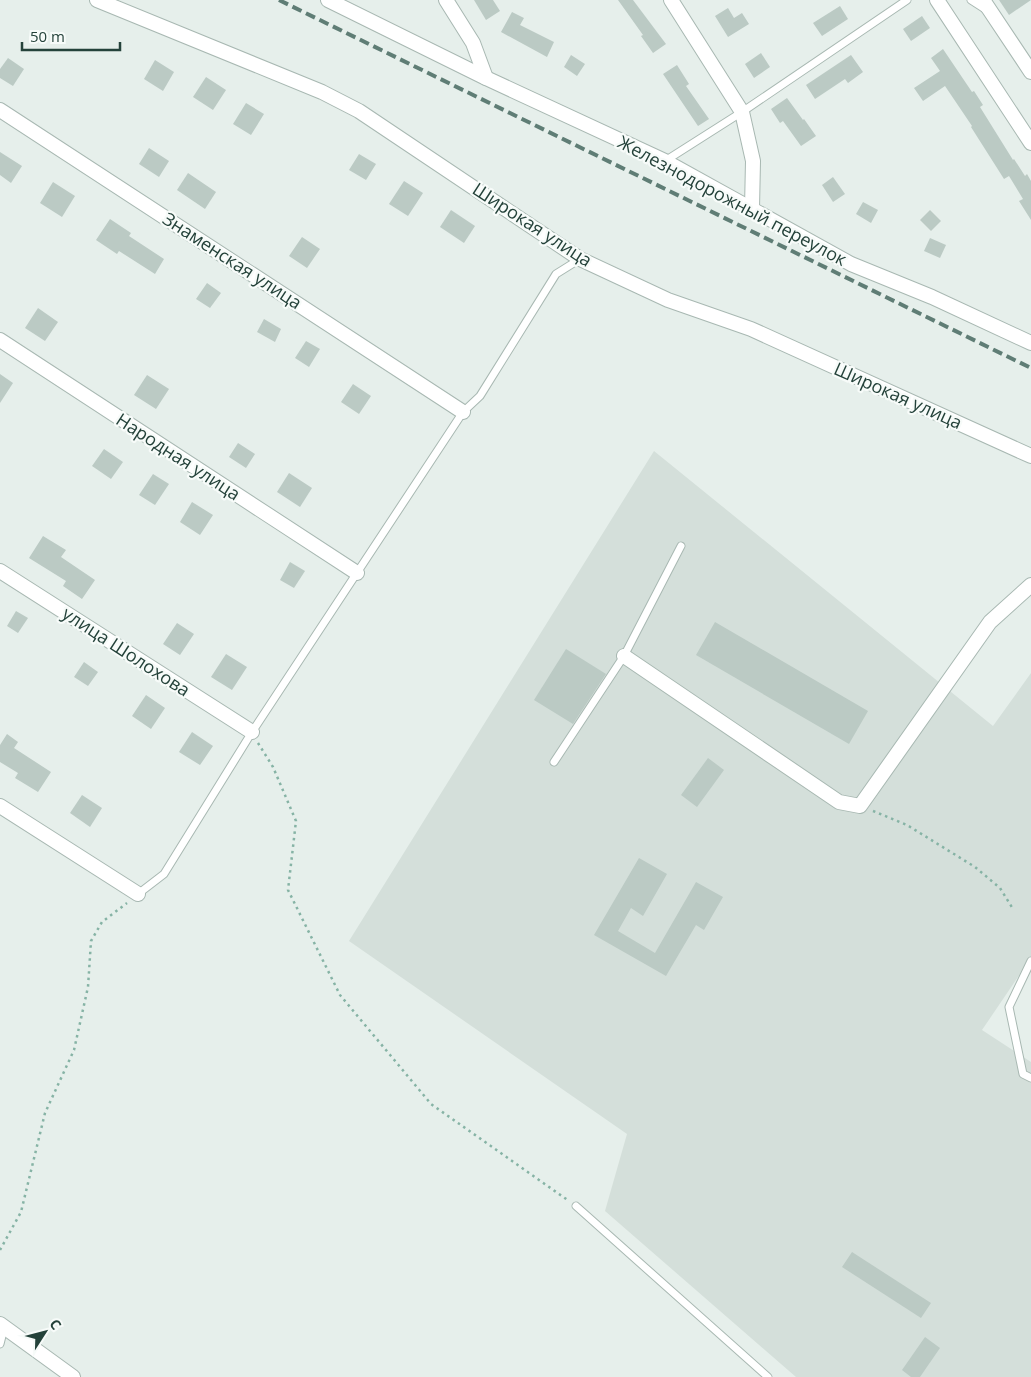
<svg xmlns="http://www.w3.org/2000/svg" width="1031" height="1377" font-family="'Open Sans',sans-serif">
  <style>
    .built { fill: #d4dfda }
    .building { fill: #bbcac4 }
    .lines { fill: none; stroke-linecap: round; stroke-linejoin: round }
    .service-casing { stroke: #a8b8b2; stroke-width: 9 }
    .minor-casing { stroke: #a8b8b2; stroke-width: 16 }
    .path { stroke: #86b3a5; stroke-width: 2.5; stroke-dasharray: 2.5 4; stroke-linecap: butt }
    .service { stroke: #fff; stroke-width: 7 }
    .minor { stroke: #fff; stroke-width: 14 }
    .rail { stroke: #5f7d75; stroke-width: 4; stroke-dasharray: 10 5; stroke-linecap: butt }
    .labels { text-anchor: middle; stroke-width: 4.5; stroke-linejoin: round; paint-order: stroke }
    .street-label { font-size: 18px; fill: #24423a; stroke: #f7fbf9 }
  </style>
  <rect width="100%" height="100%" fill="#e6efeb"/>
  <polygon class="built" points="654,451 993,726 1031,673 1031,958 982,1030 1031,1062 1031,1377 796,1377 605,1211 627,1134 349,941"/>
  <g class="building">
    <polygon points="474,0 493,0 500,11 486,20"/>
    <polygon points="618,0 633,0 666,44 653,53 641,36 643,35"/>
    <polygon points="999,0 1031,0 1009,15"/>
    <polygon points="840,6 848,19 822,36 813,23"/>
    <polygon points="728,8 734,18 742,13 749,24 728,37 715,16"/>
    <polygon points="512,12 524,18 520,25 554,42 547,57 501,32"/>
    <polygon points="922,16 930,28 911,41 903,29"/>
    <polygon points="943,49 972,92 974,91 983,105 980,107 1013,160 1014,159 1025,176 1027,174 1031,181 1031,220 1019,201 1023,199 1009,176 1004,179 971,127 972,126 945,86 923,101 914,88 940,71 931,58"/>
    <polygon points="761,53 770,67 754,78 745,64"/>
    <polygon points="571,55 585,64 577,76 564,67"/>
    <polygon points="851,55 863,72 848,83 845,79 815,99 806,85"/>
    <polygon points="8,58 24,69 13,86 0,78 0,69"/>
    <polygon points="155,60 174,72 163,91 144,79"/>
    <polygon points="677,65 689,84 686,86 709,119 698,126 663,74"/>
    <polygon points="206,77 226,90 213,110 193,97"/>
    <polygon points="787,98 803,120 804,119 816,136 801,146 783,121 780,123 771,109"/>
    <polygon points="246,103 264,114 251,135 233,124"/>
    <polygon points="149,148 169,161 159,177 139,164"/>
    <polygon points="0,152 22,166 11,183 0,175"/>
    <polygon points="359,154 376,164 366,180 349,170"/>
    <polygon points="188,173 216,192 205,209 177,190"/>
    <polygon points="833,177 845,194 833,202 822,185"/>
    <polygon points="404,181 423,193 408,216 389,204"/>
    <polygon points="53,182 75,196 62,217 40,203"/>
    <polygon points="863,202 878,210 871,223 856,214"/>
    <polygon points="451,210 475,226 464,243 440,227"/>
    <polygon points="930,210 941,221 931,231 920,220"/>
    <polygon points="110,219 131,233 129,236 164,259 155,274 119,251 117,254 96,240"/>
    <polygon points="302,237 320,249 307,268 289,256"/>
    <polygon points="930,238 946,245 940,258 924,251"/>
    <polygon points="207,283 221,293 210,308 196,299"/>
    <polygon points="38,308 58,322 45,341 25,328"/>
    <polygon points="264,319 281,329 275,342 257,332"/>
    <polygon points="306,341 320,349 309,367 295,358"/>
    <polygon points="0,374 13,383 0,403"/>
    <polygon points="147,375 169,389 156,409 134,395"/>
    <polygon points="353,384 371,396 359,414 341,402"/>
    <polygon points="238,443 255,454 246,468 229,457"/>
    <polygon points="104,449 123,462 111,479 92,466"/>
    <polygon points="289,473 312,488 300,507 277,492"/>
    <polygon points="153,474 169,484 155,505 139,495"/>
    <polygon points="192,502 213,515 200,535 180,522"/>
    <polygon points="43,536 66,550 61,557 95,580 82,599 63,586 66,581 29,558"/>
    <polygon points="290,562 305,571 294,588 280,580"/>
    <polygon points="16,611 28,618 18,633 7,626"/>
    <polygon points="715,622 868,711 849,744 696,655"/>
    <polygon points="177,623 194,634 180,655 163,644"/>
    <polygon points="566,649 606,674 573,724 534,700"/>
    <polygon points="226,654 247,667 232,690 211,677"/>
    <polygon points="84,662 98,672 88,686 74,677"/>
    <polygon points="146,695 165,708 151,729 132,716"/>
    <polygon points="192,732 213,746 200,765 179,752"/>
    <polygon points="7,734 18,742 14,748 51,772 38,792 15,778 18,773 0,762 0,745"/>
    <polygon points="708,758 724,770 697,807 681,795"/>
    <polygon points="82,795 102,808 90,827 70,813"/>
    <polygon points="639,858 667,874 643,916 631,908 618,931 655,953 696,882 723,897 704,930 696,925 666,976 594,935"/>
    <polygon points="852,1252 931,1303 921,1318 842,1267"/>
    <polygon points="925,1337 940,1348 920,1377 911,1377 902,1370"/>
  </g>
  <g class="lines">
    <g class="service-casing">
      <g id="service">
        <polyline points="971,0 985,9"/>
        <polyline points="665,161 742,112 907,0"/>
        <polyline points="554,762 624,656 681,546"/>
        <polyline points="138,894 164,874 252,732 463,412 480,396 556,274 580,259"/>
        <polyline points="1031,961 1009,1007 1023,1074 1031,1078"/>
        <polyline points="576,1206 768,1377"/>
        <polyline points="0,1344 4,1328"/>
      </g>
    </g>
    <g class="minor-casing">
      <g id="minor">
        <polyline points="97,0 322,92 359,111 580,259 668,300 751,329 1031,456"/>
        <polyline points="328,0 486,78 665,161 851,264 932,297 1031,343"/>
        <polyline points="446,0 473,43 486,78"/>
        <polyline points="671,0 742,112 753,161 752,208"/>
        <polyline points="937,0 1031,143"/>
        <polyline points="983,0 1031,72"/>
        <polyline points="0,110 463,412"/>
        <polyline points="0,340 357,573"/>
        <polyline points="0,571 252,732"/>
        <polyline points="624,656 839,802 860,806 990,622 1031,585"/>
        <polyline points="0,806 138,894"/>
        <polyline points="0,1324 73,1377"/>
      </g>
    </g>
    <g class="path">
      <polyline points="258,743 273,767 296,821 288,890 340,995 431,1104 569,1201"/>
      <polyline points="873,811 907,825 975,867 1000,888 1013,909"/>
      <polyline points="0,1250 21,1212 45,1113 74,1050 88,987 91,941 102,922 127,903"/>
    </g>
    <use href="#service" class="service"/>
    <use href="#minor" class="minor"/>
    <polyline class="rail" points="279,0 1031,368"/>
  </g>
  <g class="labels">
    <g class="street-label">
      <text transform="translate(732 201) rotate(28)" y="6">Железнодорожный переулок</text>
      <text transform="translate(532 225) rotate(33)" y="6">Широкая улица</text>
      <text transform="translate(232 261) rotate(33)" y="6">Знаменская улица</text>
      <text transform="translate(898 396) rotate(24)" y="6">Широкая улица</text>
      <text transform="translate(178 457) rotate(33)" y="6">Народная улица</text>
      <text transform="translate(126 652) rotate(33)" y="6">улица Шолохова</text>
    </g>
  </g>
  <g transform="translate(45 1332) rotate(54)" stroke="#f7fbf9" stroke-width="4" paint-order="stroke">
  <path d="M0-4L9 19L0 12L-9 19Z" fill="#24423a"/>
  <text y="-8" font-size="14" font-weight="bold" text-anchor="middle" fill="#24423a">С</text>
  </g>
  <path d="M22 42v8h98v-8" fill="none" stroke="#24423a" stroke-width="2.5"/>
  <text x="30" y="42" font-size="15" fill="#24423a" stroke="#f7fbf9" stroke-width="4" paint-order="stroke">50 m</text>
</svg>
